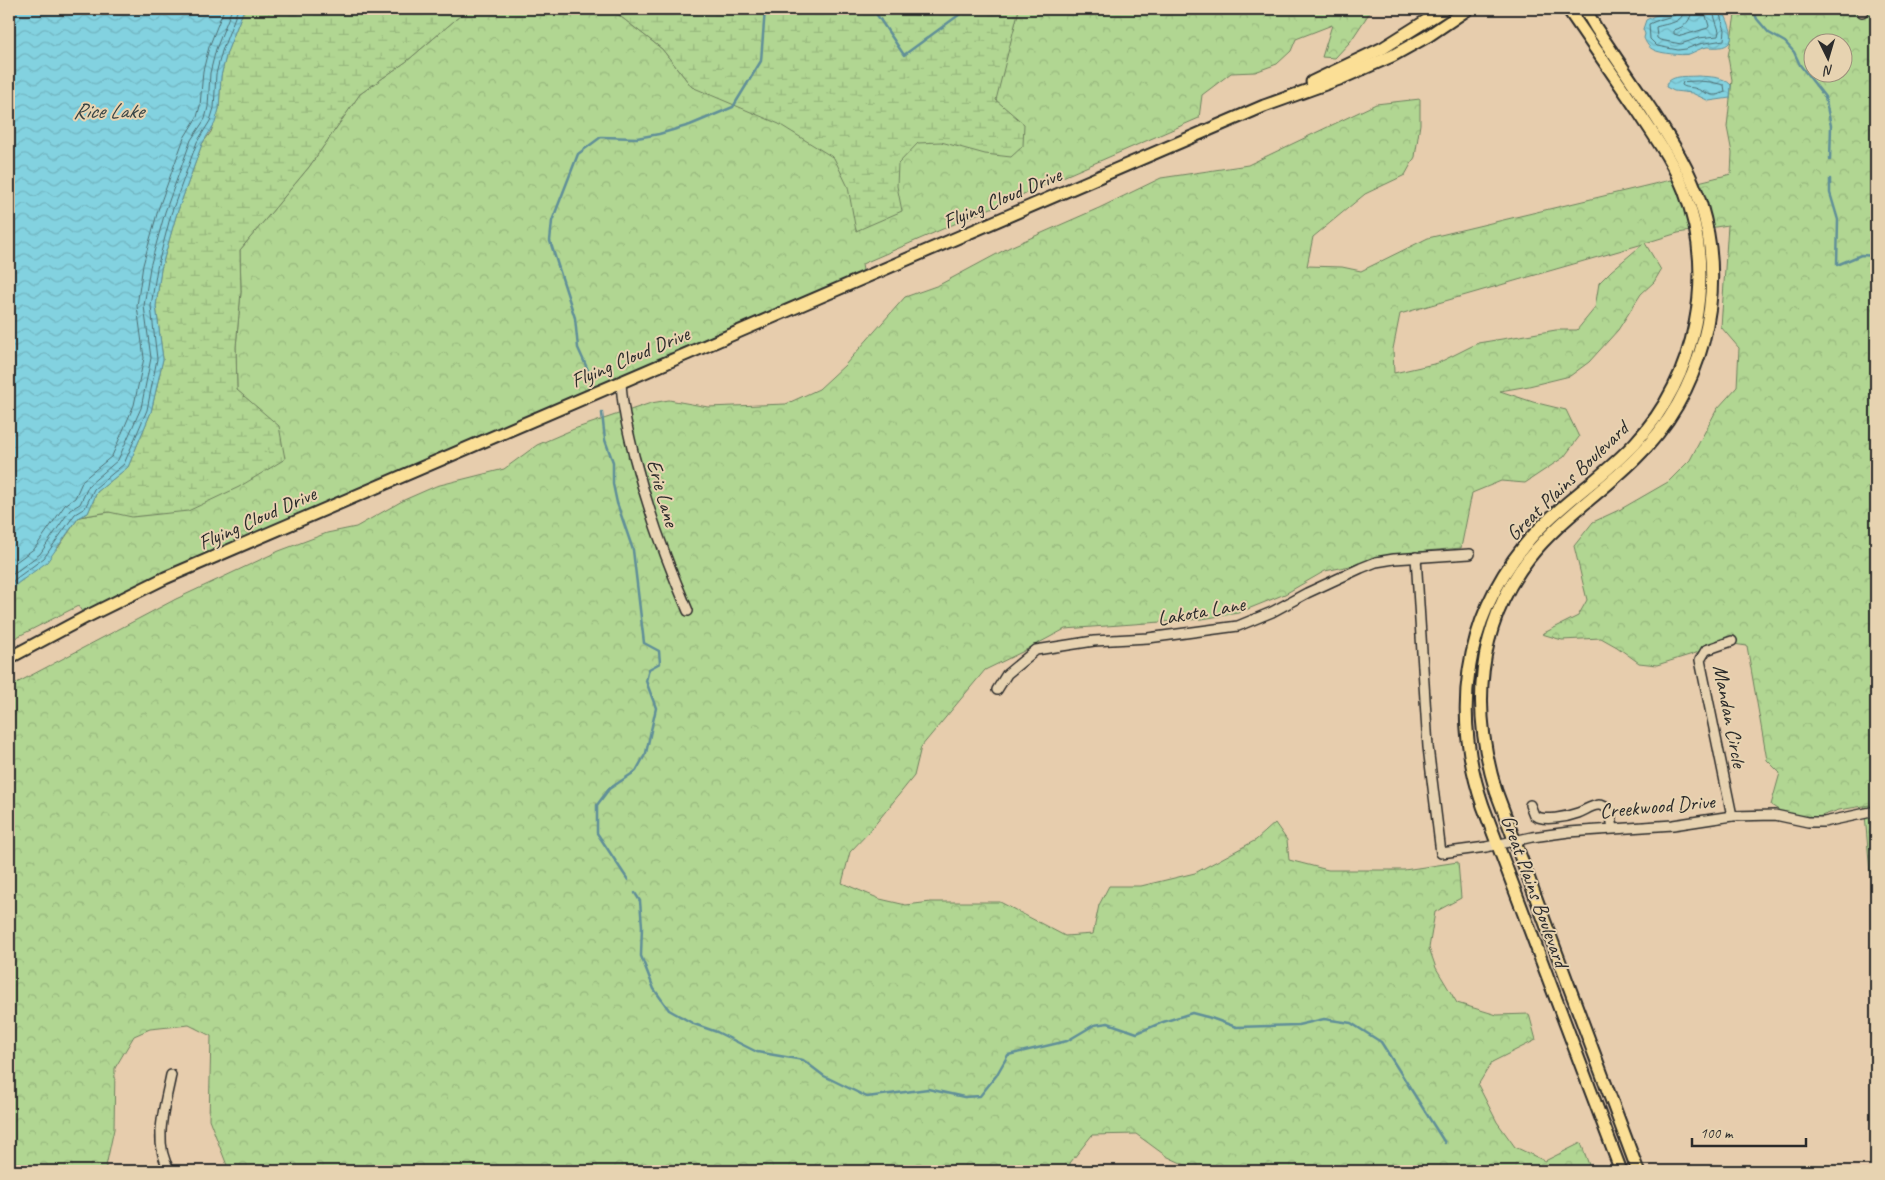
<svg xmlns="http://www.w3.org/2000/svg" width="1885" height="1180" font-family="Caveat,sans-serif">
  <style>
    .grass { fill: url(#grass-tufts); stroke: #6e805e }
    .forest { fill: url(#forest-crowns); stroke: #6e805e; fill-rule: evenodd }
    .wetland { fill: url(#wetland-marsh); stroke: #6e805e }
    .water { fill: url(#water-waves); stroke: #608f98 }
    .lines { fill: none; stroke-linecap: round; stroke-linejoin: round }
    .shore { stroke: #4e6e73; stroke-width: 1 }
    .stream { stroke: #608f98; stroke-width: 2.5 }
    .minor-casing { stroke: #2b2b2b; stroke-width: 12 }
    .major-casing { stroke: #2b2b2b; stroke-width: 15 }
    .minor { stroke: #e7d3b1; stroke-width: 9 }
    .major { stroke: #fbdf96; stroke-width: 11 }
    .labels { text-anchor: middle; stroke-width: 4; stroke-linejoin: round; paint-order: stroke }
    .street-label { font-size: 21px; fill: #2b2b2b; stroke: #e7d3b1 }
    .water-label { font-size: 22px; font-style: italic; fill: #384446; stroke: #e7d3b1 }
  </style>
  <defs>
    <pattern id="grass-tufts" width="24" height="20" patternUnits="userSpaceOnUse" patternTransform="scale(1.25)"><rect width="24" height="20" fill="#b1d692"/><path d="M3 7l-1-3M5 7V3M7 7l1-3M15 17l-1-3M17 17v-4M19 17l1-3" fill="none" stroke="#98b87e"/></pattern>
    <pattern id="forest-crowns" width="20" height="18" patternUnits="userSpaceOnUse" patternTransform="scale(1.25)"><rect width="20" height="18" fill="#b1d692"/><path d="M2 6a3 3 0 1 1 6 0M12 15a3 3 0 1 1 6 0" fill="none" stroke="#98b87e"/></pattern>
    <pattern id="wetland-marsh" width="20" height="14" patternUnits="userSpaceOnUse" patternTransform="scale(1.25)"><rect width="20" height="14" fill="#b1d692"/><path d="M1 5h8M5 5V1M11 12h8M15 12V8" fill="none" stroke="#98b87e"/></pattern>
    <pattern id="water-waves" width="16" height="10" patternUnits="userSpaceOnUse" patternTransform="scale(1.25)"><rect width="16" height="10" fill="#83d2e0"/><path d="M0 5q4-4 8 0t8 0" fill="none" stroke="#71b4c0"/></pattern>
  </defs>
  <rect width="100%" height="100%" fill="#e7cdad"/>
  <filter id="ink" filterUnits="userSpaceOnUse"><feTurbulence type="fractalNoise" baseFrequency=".02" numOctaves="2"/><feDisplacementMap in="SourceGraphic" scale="10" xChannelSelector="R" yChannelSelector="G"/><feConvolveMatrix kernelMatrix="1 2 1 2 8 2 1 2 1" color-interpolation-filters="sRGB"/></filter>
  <g filter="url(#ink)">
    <polygon class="grass" points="1864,804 1876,805 1876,941"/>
    <g class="forest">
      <polygon points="468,9 611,9 662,49 692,87 1013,32 1019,9 1372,9 1350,42 1335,58 1322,57 1332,25 1296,39 1291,51 1277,64 1255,72 1231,73 1202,95 1199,118 862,264 864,278 86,617 78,606 9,641 9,576 58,548 79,517 110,512 275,424 237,390 236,347 241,292 240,250 309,167 360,94 407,61"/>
      <path d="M1736,9H1876V804L1839,810L1818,817L1791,818L1771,805L1780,773L1767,760L1747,646L1719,642L1696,653L1657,665L1639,663L1617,647L1601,638L1562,640L1542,634L1578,616L1587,600L1574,546L1593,522L1621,509L1668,482L1690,460L1717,409L1737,387L1739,348L1721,327L1728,225L1678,233L1645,243L1661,270L1654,282L1641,294L1618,330L1589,362L1570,376L1529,386L1500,391L1533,402L1566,410L1579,437L1564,457L1525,483L1501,481L1472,493L1461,548L1425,551L1325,571L1285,594L1238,613L1202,619L1065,629L1022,652L985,670L921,747L914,776L869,832L850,852L842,883L880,899L906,905L931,902H1000L1065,936L1093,934L1099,905L1109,886H1141L1195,873L1256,840L1275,823L1287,840L1289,860L1328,870H1404L1458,862L1461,898L1435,912L1429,948L1436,968L1457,1003L1497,1015L1529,1014L1536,1040L1492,1062L1478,1085L1497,1122L1515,1147L1545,1161L1581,1143L1589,1165L1579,1171H1198L1166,1156L1136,1134L1092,1135L1070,1163V1171H231L228,1168L209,1119L211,1036L189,1025L150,1029L134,1036L115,1068L114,1129L105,1171H9V687L176,599L279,551L327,533L356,527L404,500L436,486L504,469L537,445L574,429L651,403L669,400L708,407L786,404L819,389L845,365L905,297L939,285L1010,247L1099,208L1161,178L1248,165L1376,104L1420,99V124L1415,157L1405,175L1365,194L1313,237L1307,266L1342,267L1361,271L1428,238L1683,177L1682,186L1731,174L1732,153L1727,127L1732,80L1728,57ZM1812,42H1842V72H1812ZM1643,244L1611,271L1599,283L1595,308L1577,330H1556L1478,343L1438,363L1394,373L1393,349L1400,314Z"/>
    </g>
    <g class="wetland">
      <polygon points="244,9 468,9 407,61 360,94 309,167 240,250 241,292 236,347 237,390 279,426 285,459 239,487 188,511 132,517 109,512 79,517 88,513 97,492 128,467 151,412 163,359 156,306 161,269 176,216 202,144 211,132 219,109 221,76 227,52"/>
      <polygon points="611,9 1019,9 996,100 1024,124 1023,146 1011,157 985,154 941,142 918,143 898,164 897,186 902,211 856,231 848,187 834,158 779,124 692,87 662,49"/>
    </g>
    <g class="water">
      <polygon points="9,9 244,9 227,52 221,76 219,109 215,123 202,144 176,216 161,269 156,306 163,359 151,412 128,467 97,492 88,513 79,517 47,562 17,584 14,589 9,606"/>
      <path d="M1682,9H1722C1726,16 1735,35 1730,42C1725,49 1714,47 1707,47C1700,48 1695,52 1689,54C1683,56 1659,53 1654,50C1649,48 1646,43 1644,38L1645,34L1643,29L1646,20L1654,16Z"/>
      <path d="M1698,76C1710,77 1723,76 1731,85L1730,98L1709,101L1692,93L1674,91L1666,87C1668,74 1688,77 1698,76Z"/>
    </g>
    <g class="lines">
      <g class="shore">
        <polyline points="1678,9 1675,15 1656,21 1649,24 1650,39 1657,46 1678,50 1686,49 1699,44 1724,40 1725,30 1718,9"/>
        <path d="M1684,9C1683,24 1668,23 1656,27L1657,38L1660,40L1681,44L1698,38L1718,36L1719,31L1712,9"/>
        <path d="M1692,9C1691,21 1685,27 1674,30V34L1681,36L1708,28L1709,26L1704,9"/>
        <path d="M1698,81L1711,82L1724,85L1725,92C1710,99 1707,92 1694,88C1689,87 1686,88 1682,85L1683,82Z"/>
        <polyline points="9,567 35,548 65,505 75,498 83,480 112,456 134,405 144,358 137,306 143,265 158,210 184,138 197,117 200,106 203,71 209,47 224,9"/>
        <polyline points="9,577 40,554 70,510 80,504 89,485 118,460 141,408 151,358 144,306 150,267 165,212 191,140 205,119 208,107 210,73 216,49 232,9"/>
        <polyline points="9,588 14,580 44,558 75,514 85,508 94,489 124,464 147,410 157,359 151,306 157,268 171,214 197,142 210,121 214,108 216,74 222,51 238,9"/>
      </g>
      <g class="stream">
        <polyline points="873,9 904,55 967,9"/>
        <polyline points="1753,9 1757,19 1769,33 1785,42 1794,52 1800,65 1825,97 1831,126 1830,160"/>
        <polyline points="1830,179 1830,193 1838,220 1837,265 1861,255 1876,256"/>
        <polyline points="592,379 578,348 575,318 550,241 552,221 578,154 601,137 637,138 659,134 690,125 733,107 761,61 765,9"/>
        <polyline points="602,413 605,440 613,462 613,484 617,503 633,550 644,643 659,651 660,663 649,669 646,681 656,708 646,753 636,771 609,789 597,805 597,833 628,880"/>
        <polyline points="635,893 640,901 642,926 641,956 654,989 669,1010 694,1024 717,1032 757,1052 803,1060 824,1076 867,1097 928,1089 964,1097 980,1096 996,1076 1008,1055 1067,1041 1094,1025 1108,1023 1137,1033 1163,1022 1192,1013 1211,1018 1236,1027 1298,1025 1324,1019 1351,1023 1381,1042 1445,1143"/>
      </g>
      <g class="minor-casing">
        <g id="minor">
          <polyline points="1862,12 1865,9"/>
          <path d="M621,381C622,407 628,431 634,456C648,510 666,560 688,611"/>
          <polyline points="1416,557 1428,747 1441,853 1486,847 1532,837 1569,832 1673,825 1732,816 1775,815 1808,822 1824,822 1876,811"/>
          <polyline points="997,690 1007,674 1036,650 1094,641 1148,638 1238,626 1272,612 1307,593 1361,568 1376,562 1394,559 1470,554"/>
          <path d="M1530,805L1534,815C1543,822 1567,817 1578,813C1589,809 1600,798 1610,812L1613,828"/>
          <polyline points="1732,816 1700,660 1706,650 1732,641"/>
          <path d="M170,1171C152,1143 165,1106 171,1075"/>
        </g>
      </g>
      <g class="major-casing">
        <g id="major">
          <path d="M1568,9C1591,43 1615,77 1638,111C1655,137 1673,162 1684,190C1717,275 1697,376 1635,443C1601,480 1556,506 1524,546C1463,622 1452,715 1483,806L1621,1171"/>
          <path d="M1585,9L1596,28C1614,55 1632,82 1650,108C1670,139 1690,169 1701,205C1728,294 1702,394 1635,459C1601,493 1559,520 1529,558C1476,627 1471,710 1496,791L1638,1171"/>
          <polyline points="1312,82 1383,48 1445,9"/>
          <polyline points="9,658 86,617 165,578 1264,106 1342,78 1392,56 1428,36 1468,9"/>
        </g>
      </g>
      <use href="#minor" class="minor"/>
      <use href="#major" class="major"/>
    </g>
  </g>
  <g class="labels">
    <g class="street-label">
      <text transform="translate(1002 198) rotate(-23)" y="7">Flying Cloud Drive</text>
      <text transform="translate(630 357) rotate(-23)" y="7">Flying Cloud Drive</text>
      <text transform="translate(1567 481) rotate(-44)" y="7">Great Plains Boulevard</text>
      <text transform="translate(663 493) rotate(74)" y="7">Erie Lane</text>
      <text transform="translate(257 518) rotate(-24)" y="7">Flying Cloud Drive</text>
      <text transform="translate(1201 611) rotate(-10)" y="7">Lakota Lane</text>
      <text transform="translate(1730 716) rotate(79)" y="7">Mandan Circle</text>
      <text transform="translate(1657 806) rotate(-5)" y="7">Creekwood Drive</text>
      <text transform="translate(1535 891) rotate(70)" y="7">Great Plains Boulevard</text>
    </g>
    <g class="water-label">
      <text x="108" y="118">Rice Lake</text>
    </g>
  </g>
  <rect width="1885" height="1180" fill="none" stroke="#e7d3b1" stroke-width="30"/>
  <rect x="15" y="15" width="1855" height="1150" fill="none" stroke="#2b2b2b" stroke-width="2" filter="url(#ink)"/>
  <g transform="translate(1828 58) rotate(175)"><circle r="24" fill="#e7d3b1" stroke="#9c907b"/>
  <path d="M0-4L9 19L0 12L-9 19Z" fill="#2b2b2b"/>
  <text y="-8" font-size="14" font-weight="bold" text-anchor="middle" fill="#2b2b2b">N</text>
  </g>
  <path d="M1692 1138v8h114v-8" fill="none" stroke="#2b2b2b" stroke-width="2.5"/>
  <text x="1700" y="1138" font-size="15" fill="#2b2b2b" stroke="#e7d3b1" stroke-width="4" paint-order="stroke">100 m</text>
</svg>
